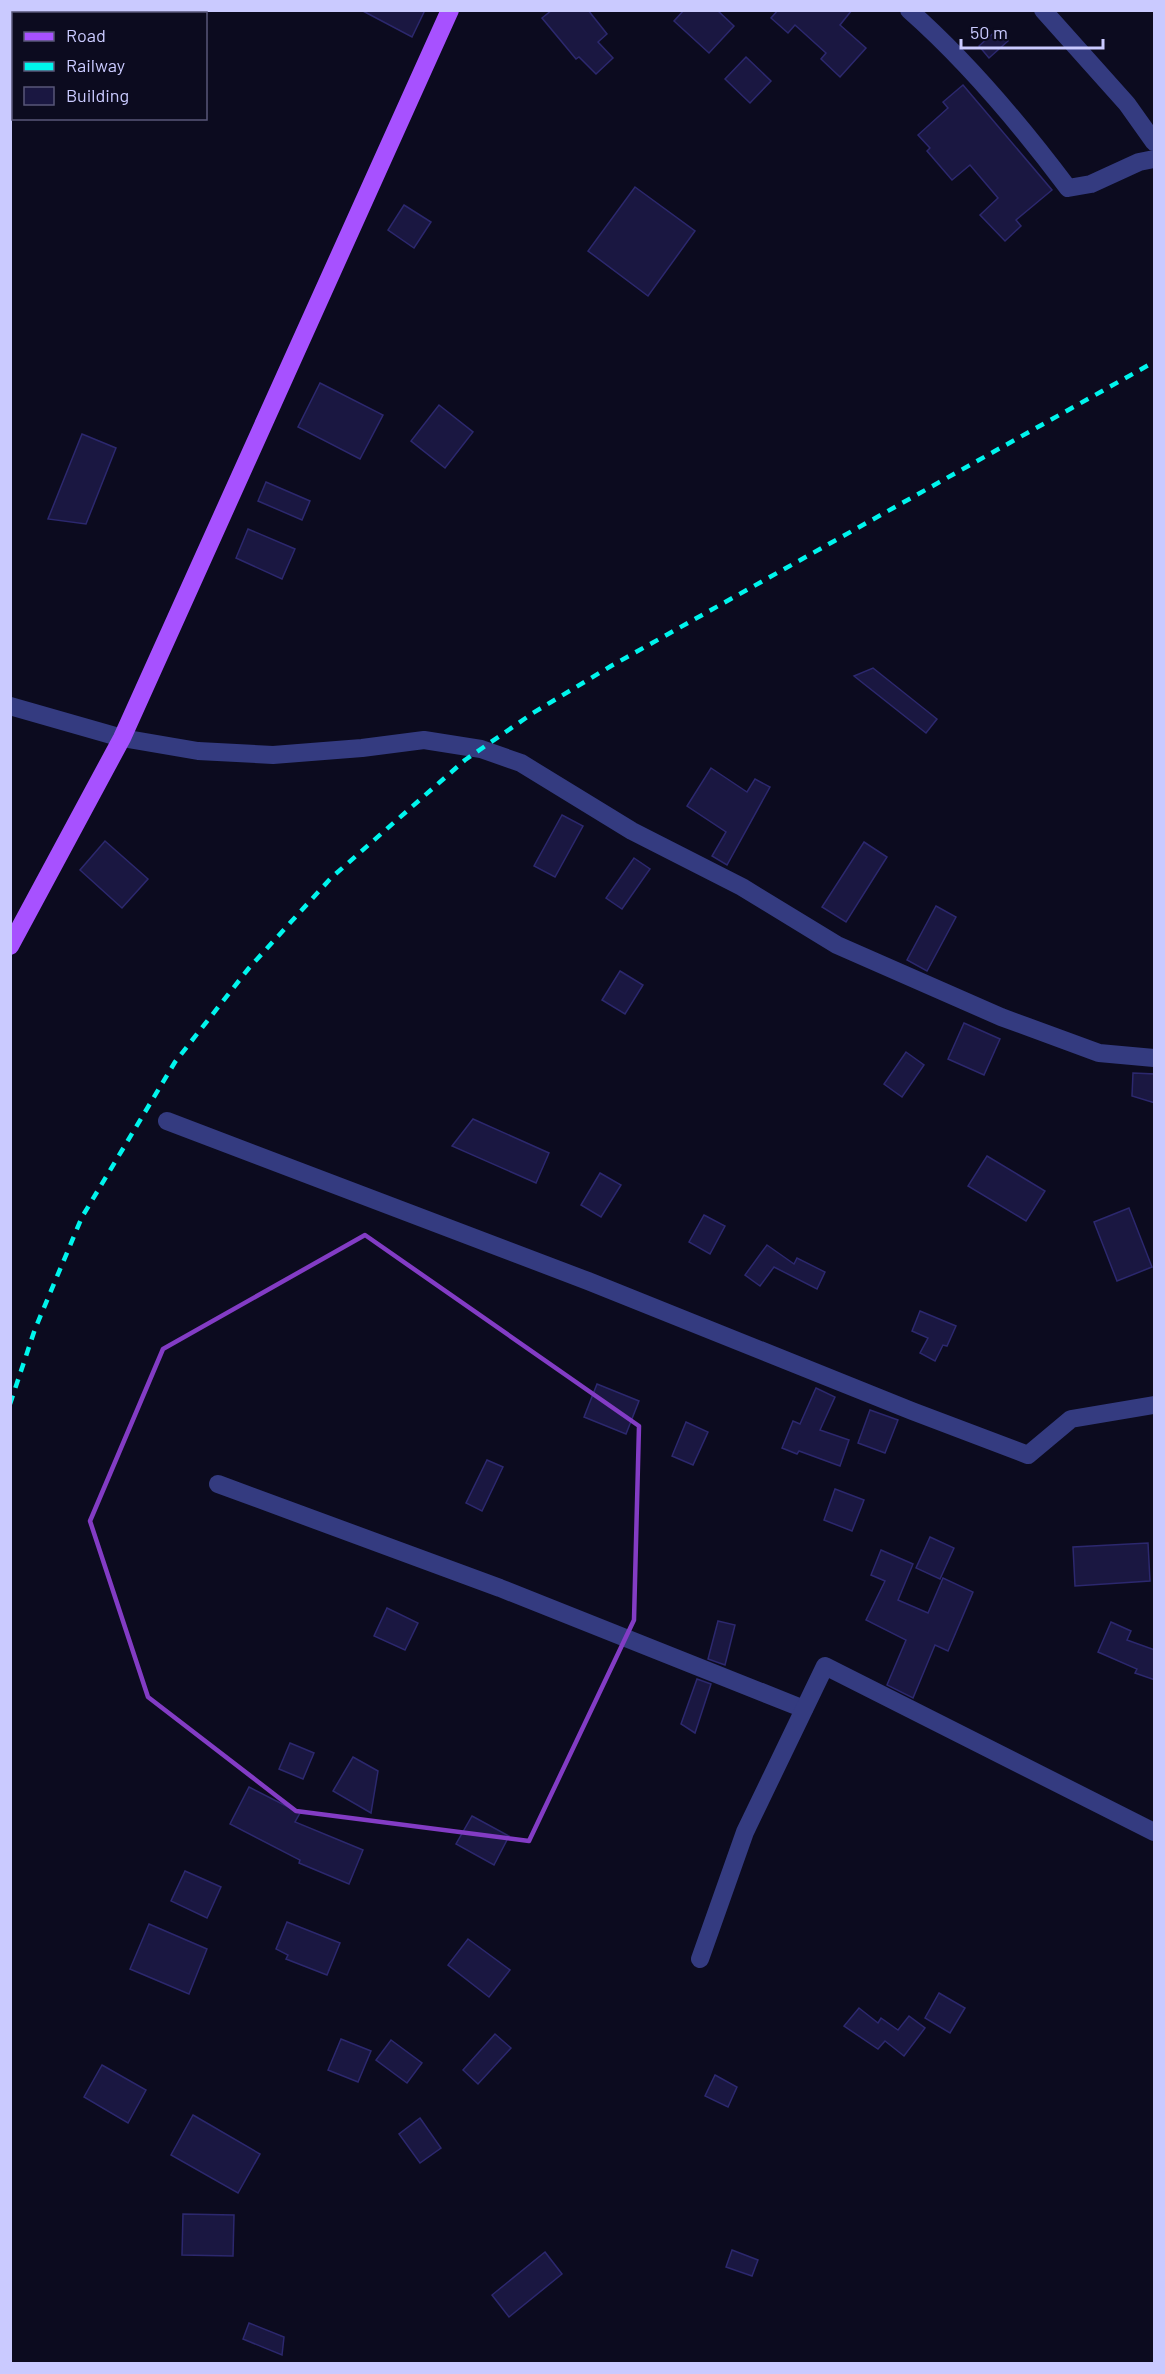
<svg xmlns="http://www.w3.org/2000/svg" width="1165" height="2374" font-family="Barlow,sans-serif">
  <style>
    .building { fill: #1a1741; stroke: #2c286e; stroke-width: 1.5 }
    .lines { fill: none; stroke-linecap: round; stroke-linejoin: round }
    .minor { stroke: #343b80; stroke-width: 18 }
    .major { stroke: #a751ff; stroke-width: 18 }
    .rail { stroke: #00f5ed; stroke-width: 4.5; stroke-dasharray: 9 8; stroke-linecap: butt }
    .marked { fill: none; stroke: #833cc5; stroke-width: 4.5; stroke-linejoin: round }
  </style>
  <rect width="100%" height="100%" fill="#0c0b1f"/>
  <g class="building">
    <polygon points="361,10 425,10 412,37"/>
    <polygon points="552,10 588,10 607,34 598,42 613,58 596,74 579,57 576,59 542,18"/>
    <polygon points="684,10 717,10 734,26 709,53 674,21"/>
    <polygon points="778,10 852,10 840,25 866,48 840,77 821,59 826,53 795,25 788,33 771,18"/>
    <polygon points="998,29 1008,41 989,58 979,46"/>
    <polygon points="746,57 771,81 750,103 725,79"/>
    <polygon points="963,85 1052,190 1016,220 1021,226 1005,241 980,215 998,198 970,165 952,180 927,151 930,148 918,135 948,108 943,102"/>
    <polygon points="635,187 695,231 648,296 588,251"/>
    <polygon points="404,205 431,222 414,248 388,230"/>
    <polygon points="320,383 383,415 360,459 298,427"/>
    <polygon points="439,405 473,432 445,468 411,441"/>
    <polygon points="82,434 116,448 86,524 48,519"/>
    <polygon points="266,482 310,501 302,520 258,501"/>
    <polygon points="248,529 295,549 282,579 236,558"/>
    <polygon points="873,668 937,719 926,733 854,676"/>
    <polygon points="711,768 747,792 755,779 770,787 727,865 712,856 726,832 687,806"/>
    <polygon points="562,815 583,826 555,877 534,866"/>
    <polygon points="105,841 148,879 122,908 80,870"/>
    <polygon points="864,842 887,857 846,922 822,907"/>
    <polygon points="634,858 650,869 622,909 606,898"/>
    <polygon points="936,906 956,917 927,971 907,960"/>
    <polygon points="620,971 643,985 625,1014 602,1000"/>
    <polygon points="964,1023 1000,1039 984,1075 948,1059"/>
    <polygon points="906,1052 924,1065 902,1097 884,1084"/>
    <polygon points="1133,1073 1155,1074 1155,1103 1132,1096"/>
    <polygon points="473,1119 549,1153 536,1183 452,1146"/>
    <polygon points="987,1156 1045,1191 1026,1221 968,1186"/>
    <polygon points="600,1173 621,1185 601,1217 581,1205"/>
    <polygon points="1129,1208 1152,1267 1117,1281 1094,1222"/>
    <polygon points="704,1215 725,1226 710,1254 689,1242"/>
    <polygon points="767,1245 794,1264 797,1258 825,1272 817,1289 774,1267 760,1286 745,1275"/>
    <polygon points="920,1311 956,1326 947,1346 943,1345 935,1361 920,1353 928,1338 912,1331"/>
    <polygon points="597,1384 639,1401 626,1434 584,1417"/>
    <polygon points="816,1388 835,1397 820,1430 849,1440 840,1466 799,1451 797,1454 782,1448 793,1421 800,1424"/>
    <polygon points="870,1410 898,1420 885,1453 858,1443"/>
    <polygon points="686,1422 708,1432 693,1465 672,1456"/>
    <polygon points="487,1460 503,1467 482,1511 466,1503"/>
    <polygon points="835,1489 864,1500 852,1531 824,1520"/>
    <polygon points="930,1537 954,1548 940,1579 916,1568"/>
    <polygon points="1148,1543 1150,1581 1075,1586 1073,1547"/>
    <polygon points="881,1550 913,1564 898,1600 928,1613 943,1578 973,1592 948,1651 935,1645 913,1698 887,1685 906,1640 866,1620 885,1581 871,1575"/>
    <polygon points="387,1608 418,1623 405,1650 374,1636"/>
    <polygon points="718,1621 735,1625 725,1665 708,1659"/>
    <polygon points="1111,1622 1131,1631 1127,1640 1155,1650 1155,1680 1135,1673 1137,1669 1098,1652"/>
    <polygon points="697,1679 711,1684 695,1733 681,1724"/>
    <polygon points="290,1743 314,1753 303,1779 279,1769"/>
    <polygon points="353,1757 378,1771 371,1813 333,1791"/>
    <polygon points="249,1787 300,1813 295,1822 363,1850 349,1884 299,1863 300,1860 230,1824"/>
    <polygon points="472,1816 509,1836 494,1865 456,1844"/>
    <polygon points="185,1871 221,1887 207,1918 171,1901"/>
    <polygon points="287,1922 340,1943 327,1975 286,1959 288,1955 276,1949"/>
    <polygon points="149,1924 207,1949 189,1994 130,1969"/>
    <polygon points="468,1939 510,1970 489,1997 448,1965"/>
    <polygon points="939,1993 965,2008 950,2033 925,2018"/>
    <polygon points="859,2008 878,2023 881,2018 898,2030 909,2016 925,2028 904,2056 885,2041 878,2049 844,2026"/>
    <polygon points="495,2034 511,2048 478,2084 463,2070"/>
    <polygon points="341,2039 371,2051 358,2082 328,2070"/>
    <polygon points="391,2040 422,2063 407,2083 376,2060"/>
    <polygon points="102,2065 146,2090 128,2123 84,2097"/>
    <polygon points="715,2075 737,2087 728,2107 705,2096"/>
    <polygon points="193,2115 260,2154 238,2193 171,2155"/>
    <polygon points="420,2118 441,2148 420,2163 399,2134"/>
    <polygon points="183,2214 234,2215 233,2256 182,2255"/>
    <polygon points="732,2250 758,2260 752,2276 726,2267"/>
    <polygon points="545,2252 562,2274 509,2317 492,2295"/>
    <polygon points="249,2323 284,2337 282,2355 243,2339"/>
  </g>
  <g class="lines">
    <g class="minor">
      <path d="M909,10C969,63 1020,124 1068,188L1091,184L1139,162L1154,159"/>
      <polyline points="1043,10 1127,104 1154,142"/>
      <polyline points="10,706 122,738 198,751 273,755 362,748 424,740 481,749 521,763 632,831 742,887 837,945 1001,1017 1099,1053 1154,1058"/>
      <polyline points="167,1121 588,1281 912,1411 1028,1455 1071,1419 1154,1405"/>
      <polyline points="218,1484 500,1588 804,1709"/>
      <polyline points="700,1959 745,1832 825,1666 1154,1832"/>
    </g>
    <polyline class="major" points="10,946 122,738 450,10"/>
    <polyline class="rail" points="10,1404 35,1329 82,1217 175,1062 249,968 331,878 465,760 533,713 611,666 1154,362"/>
  </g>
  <path class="marked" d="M365,1235L639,1426L634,1620L529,1841L296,1811L148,1697L90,1521L163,1349Z"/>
  <rect width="1165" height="2374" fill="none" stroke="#cacaff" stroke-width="24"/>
  <rect x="12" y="12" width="195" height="108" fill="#0c0b1f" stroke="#585779" stroke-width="1.5"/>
  <rect x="24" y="32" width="30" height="9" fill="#a751ff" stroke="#585779" stroke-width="1.5"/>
  <text x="66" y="42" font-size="18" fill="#cacaff">Road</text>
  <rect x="24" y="62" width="30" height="9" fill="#00f5ed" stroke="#585779" stroke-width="1.5"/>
  <text x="66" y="72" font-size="18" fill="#cacaff">Railway</text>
  <rect x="24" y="87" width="30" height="18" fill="#1a1741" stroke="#585779" stroke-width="1.5"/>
  <text x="66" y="102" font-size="18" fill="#cacaff">Building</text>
  <path d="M961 39v9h142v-9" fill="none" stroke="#cacaff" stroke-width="3"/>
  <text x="970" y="39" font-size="18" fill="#cacaff" stroke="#0c0b1f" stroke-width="4.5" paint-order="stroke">50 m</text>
</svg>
